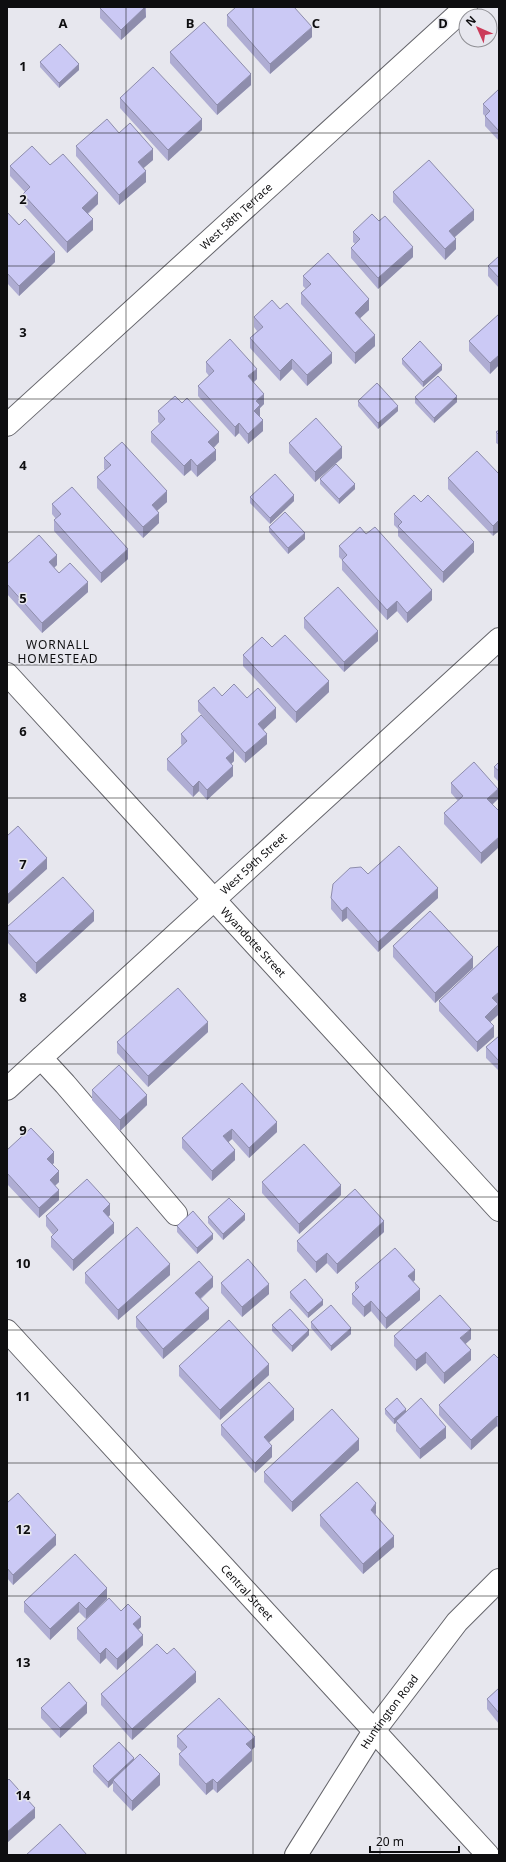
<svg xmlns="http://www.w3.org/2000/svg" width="506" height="1862" font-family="'Noto Sans',sans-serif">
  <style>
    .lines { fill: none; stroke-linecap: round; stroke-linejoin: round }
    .minor-casing { stroke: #64646a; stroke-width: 24 }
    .minor { stroke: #fff; stroke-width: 22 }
    .wall { fill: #afadd3 }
    .shaded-wall { fill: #8e8dac }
    .building { fill: #cbc9f5; stroke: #8e8dac }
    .grid { fill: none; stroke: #0e0e10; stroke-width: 1; stroke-opacity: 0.55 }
    .labels { text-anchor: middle; stroke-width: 3; stroke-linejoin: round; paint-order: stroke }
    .street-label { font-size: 11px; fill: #0e0e10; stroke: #e7e7ee }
    .neighbourhood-label { font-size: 12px; letter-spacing: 1px; fill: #0e0e10; stroke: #e7e7ee }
    .grid-label { font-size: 13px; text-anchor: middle; font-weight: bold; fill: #0e0e10; stroke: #e7e7ee; stroke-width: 3; stroke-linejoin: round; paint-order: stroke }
  </style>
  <rect width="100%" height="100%" fill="#e7e7ee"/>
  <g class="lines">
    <g class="minor-casing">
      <g id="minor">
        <path id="s1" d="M7,425L466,7"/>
        <path id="s2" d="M7,674L499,1210"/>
        <polyline points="41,1058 65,1084 176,1214"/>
        <path id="s3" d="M7,1089L499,639"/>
        <path id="s4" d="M7,1331L488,1855"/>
        <path id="s5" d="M296,1855L374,1731L457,1622L499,1580"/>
      </g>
    </g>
    <use href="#minor" class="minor"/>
  </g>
  <g class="wall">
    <polygon points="146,7 146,17 121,40 100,18 100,8"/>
    <polygon points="227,15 312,37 270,74 227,26"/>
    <polygon points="170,52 251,85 217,115 170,63"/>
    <polygon points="40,62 79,70 59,88 40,67"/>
    <polygon points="499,89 499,141 485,126 485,116 483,114 483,104"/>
    <polygon points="120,98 202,130 168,161 120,108"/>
    <polygon points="76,146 153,160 143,168 146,182 119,205 76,156"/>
    <polygon points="50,165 98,204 88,214 93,230 67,253 23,204 23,194 25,192 10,176 10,166"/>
    <polygon points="393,192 474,220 455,237 456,249 445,260 393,202"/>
    <polygon points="7,212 55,262 19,296 7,283"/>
    <polygon points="353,232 413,257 378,289 351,258 351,248 355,244 353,242"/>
    <polygon points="499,256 499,288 488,276 488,266"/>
    <polygon points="303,276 369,310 360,318 375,346 355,364 301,304 301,293 306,289 303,286"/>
    <polygon points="280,309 332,363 307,386 292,369 280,381 250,348 250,338 257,331 254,327 254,317"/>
    <polygon points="499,314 499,365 490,374 469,351 469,341"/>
    <polygon points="402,359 442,370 423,387 402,364"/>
    <polygon points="206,362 257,379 254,382 264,404 260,408 259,416 263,431 248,444 239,433 235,437 198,396 198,386 209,376 206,372"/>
    <polygon points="415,397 457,402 434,423 415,403"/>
    <polygon points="358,401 398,411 378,429 358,406"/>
    <polygon points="158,411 219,442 214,448 216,460 197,477 191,470 184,476 151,442 151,432 160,424 158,422"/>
    <polygon points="499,430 499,445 496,443 496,432"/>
    <polygon points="289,443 342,458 315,482 289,453"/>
    <polygon points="104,458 167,502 157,511 159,523 143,538 97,488 97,477 105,470 104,469"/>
    <polygon points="499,474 493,536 448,489 448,478"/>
    <polygon points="320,479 355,489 339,504 320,484"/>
    <polygon points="250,497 294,501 270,524 250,503"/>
    <polygon points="52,504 128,559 101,583 54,531 54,520 56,519 52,514"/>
    <polygon points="394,514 474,552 443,583 398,536 398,529 394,525"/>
    <polygon points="269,527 305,539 288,554 269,532"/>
    <polygon points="366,534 432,600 407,623 397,611 387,620 342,570 342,560 339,557 339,546"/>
    <polygon points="7,564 57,565 54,568 59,573 88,592 42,633 7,594"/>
    <polygon points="304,618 378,641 344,672 304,628"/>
    <polygon points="272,647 329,692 296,723 243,666 243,655"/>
    <polygon points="222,696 247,698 276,718 263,730 267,744 245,763 198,711 198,701"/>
    <polygon points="181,734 234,761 231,764 233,776 207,800 199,791 193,797 167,770 167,759 182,745 181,744"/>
    <polygon points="499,762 499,782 494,777 494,767"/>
    <polygon points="451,783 498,799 493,804 481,864 444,824 444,813 458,801 451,793"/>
    <polygon points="368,874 438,898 378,952 347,918 342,922 331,909 331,898"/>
    <polygon points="94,921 36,974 7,942 7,927"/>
    <polygon points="499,945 499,1002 498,1003 498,1015 490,1022 494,1037 477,1052 439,1011 439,1001"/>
    <polygon points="393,946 473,968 435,1003 393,957"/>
    <polygon points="208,1032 148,1087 117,1053 117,1042"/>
    <polygon points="499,1036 499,1071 486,1058 486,1047"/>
    <polygon points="242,1083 277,1132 249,1158 232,1139 228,1142 235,1160 212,1181 182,1148 182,1138"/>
    <polygon points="92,1090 147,1105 120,1131 92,1100"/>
    <polygon points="7,1150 54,1163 52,1164 59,1182 55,1186 59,1200 39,1218 7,1184"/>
    <polygon points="262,1182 341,1195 299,1234 262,1193"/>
    <polygon points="110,1215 108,1217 114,1233 73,1271 51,1247 51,1237 53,1235 46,1226 46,1216"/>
    <polygon points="208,1217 245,1220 223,1240 208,1223"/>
    <polygon points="177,1226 213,1239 197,1254 177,1232"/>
    <polygon points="384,1232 337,1274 327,1263 316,1273 297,1251 297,1241"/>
    <polygon points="85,1273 170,1275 118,1320 85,1283"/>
    <polygon points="415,1280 413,1282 420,1300 386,1329 371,1311 364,1317 352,1304 352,1294 355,1291 355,1283"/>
    <polygon points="221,1283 269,1294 242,1317 221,1293"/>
    <polygon points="213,1287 201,1299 209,1319 163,1359 136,1327 136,1317"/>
    <polygon points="290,1292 323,1305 308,1318 290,1298"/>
    <polygon points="311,1322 351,1334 331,1351 311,1328"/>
    <polygon points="272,1325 309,1335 292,1352 272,1331"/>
    <polygon points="394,1336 471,1339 465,1344 471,1360 444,1384 426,1363 416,1371 394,1346"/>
    <polygon points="499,1359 499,1429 497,1426 471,1450 439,1415 439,1405"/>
    <polygon points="179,1366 269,1375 220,1420 179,1376"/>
    <polygon points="385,1409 406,1411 446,1438 420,1459 396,1431 396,1423 394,1424 385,1414"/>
    <polygon points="294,1420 269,1442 272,1457 255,1473 221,1435 221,1425"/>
    <polygon points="359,1450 292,1512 264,1482 264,1472"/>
    <polygon points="7,1503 56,1545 13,1585 7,1578"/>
    <polygon points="376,1513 375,1515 394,1547 363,1574 320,1526 320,1515"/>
    <polygon points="107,1599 86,1619 79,1612 50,1640 24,1612 24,1602"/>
    <polygon points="121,1611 141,1627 138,1630 143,1645 117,1670 106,1658 100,1664 77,1639 77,1628"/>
    <polygon points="167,1654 196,1682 132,1740 101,1705 101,1694"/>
    <polygon points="499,1688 499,1724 487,1709 487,1699"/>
    <polygon points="41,1708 87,1713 60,1738 41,1718"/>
    <polygon points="177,1736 255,1747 251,1750 252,1761 217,1793 213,1789 206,1795 179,1765 179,1754 182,1752 177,1747"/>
    <polygon points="134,1760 160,1785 132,1811 113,1791 113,1783 108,1788 93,1772 93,1766"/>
  </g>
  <g class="shaded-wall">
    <polygon points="145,7 146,17 121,40 121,30"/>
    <polygon points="312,27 312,37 270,74 270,64"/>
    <polygon points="79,64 79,70 59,88 59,83"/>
    <polygon points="251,74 251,85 217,115 217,105"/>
    <polygon points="202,119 202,130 168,161 168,150"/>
    <polygon points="153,149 153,160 138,173 138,162"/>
    <polygon points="146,171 146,182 119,205 119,195"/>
    <polygon points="98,193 98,204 82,218 82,208"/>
    <polygon points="474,210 474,220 449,242 449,231"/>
    <polygon points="93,219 93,230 67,253 67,242"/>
    <polygon points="456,239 456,249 445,260 445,249"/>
    <polygon points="413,247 413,257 378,289 378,278"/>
    <polygon points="55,252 55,262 19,296 19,286"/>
    <polygon points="369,299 369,310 355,323 355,313"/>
    <polygon points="375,335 375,346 355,364 355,353"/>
    <polygon points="332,353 332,363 307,386 307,375"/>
    <polygon points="499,355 499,365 490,374 490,363"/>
    <polygon points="292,359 292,369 280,381 280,371"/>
    <polygon points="442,365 442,370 423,387 423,382"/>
    <polygon points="257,369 257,379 248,387 248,376"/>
    <polygon points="264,394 264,404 260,408 260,416 254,421 254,411 256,401"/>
    <polygon points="457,396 457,402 434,423 434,418"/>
    <polygon points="398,406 398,411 378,429 378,423"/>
    <polygon points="263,420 263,431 248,444 248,434"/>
    <polygon points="239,423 239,433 235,437 235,427"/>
    <polygon points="219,432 219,442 208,453 208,442"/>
    <polygon points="342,447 342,458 315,482 315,472"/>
    <polygon points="216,450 216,460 197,477 197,466"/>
    <polygon points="191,459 191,470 184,476 184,466"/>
    <polygon points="355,484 355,489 339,504 339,499"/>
    <polygon points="167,491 167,502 152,515 152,505"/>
    <polygon points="294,495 294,501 270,524 270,518"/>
    <polygon points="159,513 159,523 143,538 143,527"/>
    <polygon points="499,520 499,531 493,536 493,526"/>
    <polygon points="305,533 305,539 288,554 288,548"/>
    <polygon points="474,542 474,552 443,583 443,572"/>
    <polygon points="128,549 128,559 101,583 101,573"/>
    <polygon points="57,555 57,565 49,572 49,562"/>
    <polygon points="88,582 88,592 42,633 42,623"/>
    <polygon points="432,590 432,600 407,623 407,613"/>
    <polygon points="397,601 397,611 387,620 387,610"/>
    <polygon points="378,631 378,641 344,672 344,662"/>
    <polygon points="329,681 329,692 296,723 296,712"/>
    <polygon points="276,708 276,718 258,735 258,724"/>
    <polygon points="267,734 267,744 245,763 245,753"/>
    <polygon points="234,751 234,761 226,769 226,758"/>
    <polygon points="233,766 233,776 207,800 207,790"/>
    <polygon points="199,781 199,791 193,797 193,787"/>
    <polygon points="498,789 498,799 487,809 487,799"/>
    <polygon points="499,837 499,847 481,864 481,853"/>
    <polygon points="47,858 47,869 7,905 7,895"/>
    <polygon points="438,888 438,898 378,952 378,942"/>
    <polygon points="347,907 347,918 342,922 342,911"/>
    <polygon points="94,911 94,921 36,974 36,963"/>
    <polygon points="473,957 473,968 435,1003 435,993"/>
    <polygon points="499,992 499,1002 492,1008 492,998"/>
    <polygon points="498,1004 498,1015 485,1027 485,1017"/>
    <polygon points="208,1022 208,1032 148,1087 148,1076"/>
    <polygon points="494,1026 494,1037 477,1052 477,1042"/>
    <polygon points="147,1095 147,1105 120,1131 120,1120"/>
    <polygon points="277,1122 277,1132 249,1158 249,1148"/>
    <polygon points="232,1129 232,1139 223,1147 223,1136"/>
    <polygon points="235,1150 235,1160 212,1181 212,1171"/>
    <polygon points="54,1152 54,1163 47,1169 47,1159"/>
    <polygon points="59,1171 59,1182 50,1190 50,1180"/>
    <polygon points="341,1185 341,1195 299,1234 299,1224"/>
    <polygon points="59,1190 59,1200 39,1218 39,1208"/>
    <polygon points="110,1204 110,1215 103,1221 103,1211"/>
    <polygon points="245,1214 245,1220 223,1240 223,1234"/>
    <polygon points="384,1221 384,1232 337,1274 337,1264"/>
    <polygon points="114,1223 114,1233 73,1271 73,1260"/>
    <polygon points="213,1234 213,1239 197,1254 197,1248"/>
    <polygon points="327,1253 327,1263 316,1273 316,1262"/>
    <polygon points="170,1264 170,1275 118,1320 118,1310"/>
    <polygon points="415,1270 415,1280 408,1286 408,1276"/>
    <polygon points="213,1277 213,1287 195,1303 195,1293"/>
    <polygon points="269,1284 269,1294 242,1317 242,1307"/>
    <polygon points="420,1289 420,1300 386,1329 386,1318"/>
    <polygon points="323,1300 323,1305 308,1318 308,1313"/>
    <polygon points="371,1301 371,1311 364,1317 364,1307"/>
    <polygon points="209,1308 209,1319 163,1359 163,1349"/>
    <polygon points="351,1328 351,1334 331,1351 331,1346"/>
    <polygon points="471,1329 471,1339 460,1349 460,1338"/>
    <polygon points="309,1330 309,1335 292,1352 292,1346"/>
    <polygon points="471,1350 471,1360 444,1384 444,1373"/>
    <polygon points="426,1352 426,1363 416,1371 416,1360"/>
    <polygon points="269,1364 269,1375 220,1420 220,1410"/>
    <polygon points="294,1409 294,1420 264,1447 264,1437"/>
    <polygon points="406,1409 406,1414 396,1421 396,1423 394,1424 394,1419"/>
    <polygon points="497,1416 497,1426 471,1450 471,1440"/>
    <polygon points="446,1427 446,1438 420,1459 420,1449"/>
    <polygon points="359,1439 359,1450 292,1512 292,1502"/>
    <polygon points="272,1446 272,1457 255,1473 255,1463"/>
    <polygon points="376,1503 376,1513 371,1521 371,1510"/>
    <polygon points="56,1535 56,1545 13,1585 13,1575"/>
    <polygon points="394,1536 394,1547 363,1574 363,1564"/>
    <polygon points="107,1588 107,1599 86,1619 86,1609"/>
    <polygon points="79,1602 79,1612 50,1640 50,1629"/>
    <polygon points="141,1617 141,1627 133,1634 133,1624"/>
    <polygon points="143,1635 143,1645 117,1670 117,1659"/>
    <polygon points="106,1648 106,1658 100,1664 100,1654"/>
    <polygon points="196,1672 196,1682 132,1740 132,1729"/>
    <polygon points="87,1703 87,1713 60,1738 60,1728"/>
    <polygon points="255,1737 255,1747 246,1755 246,1744"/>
    <polygon points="252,1750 252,1761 217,1793 217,1783"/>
    <polygon points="134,1758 134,1763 113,1780 113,1783 108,1788 108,1782"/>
    <polygon points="160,1774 160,1785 132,1811 132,1801"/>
    <polygon points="213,1779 213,1789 206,1795 206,1784"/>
    <polygon points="35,1808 35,1818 7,1843 7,1832"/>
  </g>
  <g class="building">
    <polygon points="101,7 145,7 121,30 100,8"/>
    <polygon points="236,7 294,7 312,27 270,64 227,15"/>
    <polygon points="204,22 251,74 217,105 170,52"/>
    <polygon points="60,44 79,64 59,83 40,62"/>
    <polygon points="153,67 202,119 168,150 120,98"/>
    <polygon points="499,89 499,131 485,116 490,111 483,104"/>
    <polygon points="107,119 119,133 130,123 153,149 138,162 146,171 119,195 76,146"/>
    <polygon points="32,146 50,165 63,154 98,193 82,208 93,219 67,242 23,194 30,187 10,166"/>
    <polygon points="429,160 474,210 449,231 456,239 445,249 393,192"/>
    <polygon points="7,212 19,225 25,219 55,252 19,286 7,273"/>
    <polygon points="372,214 379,221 385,216 413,247 378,278 351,248 360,239 353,232"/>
    <polygon points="328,253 369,299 355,313 375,335 355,353 301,293 311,284 303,276"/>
    <polygon points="499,256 499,278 488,266"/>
    <polygon points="272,300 280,309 287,303 332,353 307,375 292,359 280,371 250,338 263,327 254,317"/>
    <polygon points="499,314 499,355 490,363 469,341"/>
    <polygon points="230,339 257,369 248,376 264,394 256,401 260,405 254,411 263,420 248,434 239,423 235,427 198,386 214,371 206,362"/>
    <polygon points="420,341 442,365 423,382 402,359"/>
    <polygon points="438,376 457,396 434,418 415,397"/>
    <polygon points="377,383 398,406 378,423 358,401"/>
    <polygon points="175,396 182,403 187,398 219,432 208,442 216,450 197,466 191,459 184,466 151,432 165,419 158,411"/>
    <polygon points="316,418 342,447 315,472 289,443"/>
    <polygon points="499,430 499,435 496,432"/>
    <polygon points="122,442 167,491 152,505 159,513 143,527 97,477 111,465 104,458"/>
    <polygon points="477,451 499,474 499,520 493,526 448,478"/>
    <polygon points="336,464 355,484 339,499 320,479"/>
    <polygon points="275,474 294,495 270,518 250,497"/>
    <polygon points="72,487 128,549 101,573 54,520 61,514 52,504"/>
    <polygon points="414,495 421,502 428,495 474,542 443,572 398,526 402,522 394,514"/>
    <polygon points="285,512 305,533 288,548 269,527"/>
    <polygon points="360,527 366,534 375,527 432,590 407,613 397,601 387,610 342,560 347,555 339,546"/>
    <polygon points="39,535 57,555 49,562 59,573 70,563 88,582 42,623 7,584 7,564"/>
    <polygon points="338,587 378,631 344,662 304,618"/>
    <polygon points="285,635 329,681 296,712 243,655 262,637 272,647"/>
    <polygon points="234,684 247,698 258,688 276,708 258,724 267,734 245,753 198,701 214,687 222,696"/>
    <polygon points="201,715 234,751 226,758 233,766 207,790 199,781 193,787 167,759 187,741 181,734"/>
    <polygon points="474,762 498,789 487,799 499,811 499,837 481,853 444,813 463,796 451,783"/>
    <polygon points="499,762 499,771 494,767"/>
    <polygon points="18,826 47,858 7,895 7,836"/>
    <polygon points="399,846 438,888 378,942 347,907 342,911 331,898 333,884 350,868 361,867 368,874"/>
    <polygon points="63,877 94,911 36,963 7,931 7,927"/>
    <polygon points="430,911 473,957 435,993 393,946"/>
    <polygon points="499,945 499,992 492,998 498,1004 485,1017 494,1026 477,1042 439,1001"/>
    <polygon points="178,988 208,1022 148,1076 117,1042"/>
    <polygon points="499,1036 499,1061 486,1047"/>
    <polygon points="119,1065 147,1095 120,1120 92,1090"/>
    <polygon points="242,1083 277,1122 249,1148 232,1129 223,1136 235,1150 212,1171 182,1138"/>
    <polygon points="31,1128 54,1152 47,1159 59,1171 50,1180 59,1190 39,1208 7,1173 7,1150"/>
    <polygon points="304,1144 341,1185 299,1224 262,1182"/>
    <polygon points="87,1179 110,1204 103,1211 114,1223 73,1260 51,1237 58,1230 46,1216"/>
    <polygon points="355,1189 384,1221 337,1264 327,1253 316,1262 297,1241"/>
    <polygon points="229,1198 245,1214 223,1234 208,1217"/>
    <polygon points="193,1211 213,1234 197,1248 177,1226"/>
    <polygon points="137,1227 170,1264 118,1310 85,1273"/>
    <polygon points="395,1248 415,1270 408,1276 420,1289 386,1318 371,1301 364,1307 352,1294 359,1287 355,1283"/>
    <polygon points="248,1259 269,1284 242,1307 221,1283"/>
    <polygon points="199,1261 213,1277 195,1293 209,1308 163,1349 136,1317"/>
    <polygon points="305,1279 323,1300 308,1313 290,1292"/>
    <polygon points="440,1295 471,1329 460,1338 471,1350 444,1373 426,1352 416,1360 394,1336"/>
    <polygon points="331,1305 351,1328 331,1346 311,1322"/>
    <polygon points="290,1309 309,1330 292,1346 272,1325"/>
    <polygon points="229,1320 269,1364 220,1410 179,1366"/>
    <polygon points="494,1354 499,1359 499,1418 497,1416 471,1440 439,1405"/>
    <polygon points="269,1382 294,1409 264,1437 272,1446 255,1463 221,1425"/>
    <polygon points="397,1398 406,1409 394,1419 385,1409"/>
    <polygon points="421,1398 446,1427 420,1449 396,1421"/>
    <polygon points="332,1409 359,1439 292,1502 264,1472"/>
    <polygon points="357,1482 376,1503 371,1510 394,1536 363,1564 320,1515"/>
    <polygon points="18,1493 56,1535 13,1575 7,1568 7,1503"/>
    <polygon points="75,1554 107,1588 86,1609 79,1602 50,1629 24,1602"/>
    <polygon points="109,1598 121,1611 128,1604 141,1617 133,1624 143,1635 117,1659 106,1648 100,1654 77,1628"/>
    <polygon points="157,1644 167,1654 174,1648 196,1672 132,1729 101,1694"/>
    <polygon points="69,1682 87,1703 60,1728 41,1708"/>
    <polygon points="499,1688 499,1713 487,1699"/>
    <polygon points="219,1698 255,1737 246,1744 252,1750 217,1783 213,1779 206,1784 179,1754 187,1747 177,1736"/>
    <polygon points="119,1742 134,1758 108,1782 93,1766"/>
    <polygon points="140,1754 160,1774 132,1801 113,1780"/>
    <polygon points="9,1779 35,1808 7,1832 7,1781"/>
    <polygon points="60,1824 87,1855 26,1855"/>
  </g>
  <path class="grid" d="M126,7V1855M253,7V1855M380,7V1855M7,133H499M7,266H499M7,399H499M7,532H499M7,665H499M7,798H499M7,931H499M7,1064H499M7,1197H499M7,1330H499M7,1463H499M7,1596H499M7,1729H499"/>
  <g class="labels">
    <g class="street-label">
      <text dy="4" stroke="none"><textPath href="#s1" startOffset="310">West 58th Terrace</textPath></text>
      <text dy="4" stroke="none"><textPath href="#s3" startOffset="334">West 59th Street</textPath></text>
      <text dy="4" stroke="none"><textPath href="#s2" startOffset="364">Wyandotte Street</textPath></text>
      <text dy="4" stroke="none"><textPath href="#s4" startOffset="355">Central Street</textPath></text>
      <text dy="4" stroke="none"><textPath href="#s5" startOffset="171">Huntington Road</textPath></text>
    </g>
    <g class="neighbourhood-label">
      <text x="58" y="649">WORNALL<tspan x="58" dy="14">HOMESTEAD</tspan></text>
    </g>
  </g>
  <g class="grid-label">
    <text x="63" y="28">A</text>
    <text x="190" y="28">B</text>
    <text x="316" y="28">C</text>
    <text x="443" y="28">D</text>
    <text x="23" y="71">1</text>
    <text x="23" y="204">2</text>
    <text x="23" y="337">3</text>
    <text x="23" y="470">4</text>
    <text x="23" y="603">5</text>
    <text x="23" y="736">6</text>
    <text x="23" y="869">7</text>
    <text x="23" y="1002">8</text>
    <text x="23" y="1135">9</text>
    <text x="23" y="1268">10</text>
    <text x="23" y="1401">11</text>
    <text x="23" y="1534">12</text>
    <text x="23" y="1667">13</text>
    <text x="23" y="1800">14</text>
  </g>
  <rect width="506" height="1862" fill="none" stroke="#0e0e10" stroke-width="16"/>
  <g transform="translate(478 28) rotate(315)"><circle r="19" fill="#e7e7ee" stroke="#909095"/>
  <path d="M0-3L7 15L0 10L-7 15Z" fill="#cb3b59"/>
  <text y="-6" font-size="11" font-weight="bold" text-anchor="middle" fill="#0e0e10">N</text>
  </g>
  <path d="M370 1846v6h89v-6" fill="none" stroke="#0e0e10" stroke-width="2"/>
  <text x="376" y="1846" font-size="12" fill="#0e0e10" stroke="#e7e7ee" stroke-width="3" paint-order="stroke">20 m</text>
</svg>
